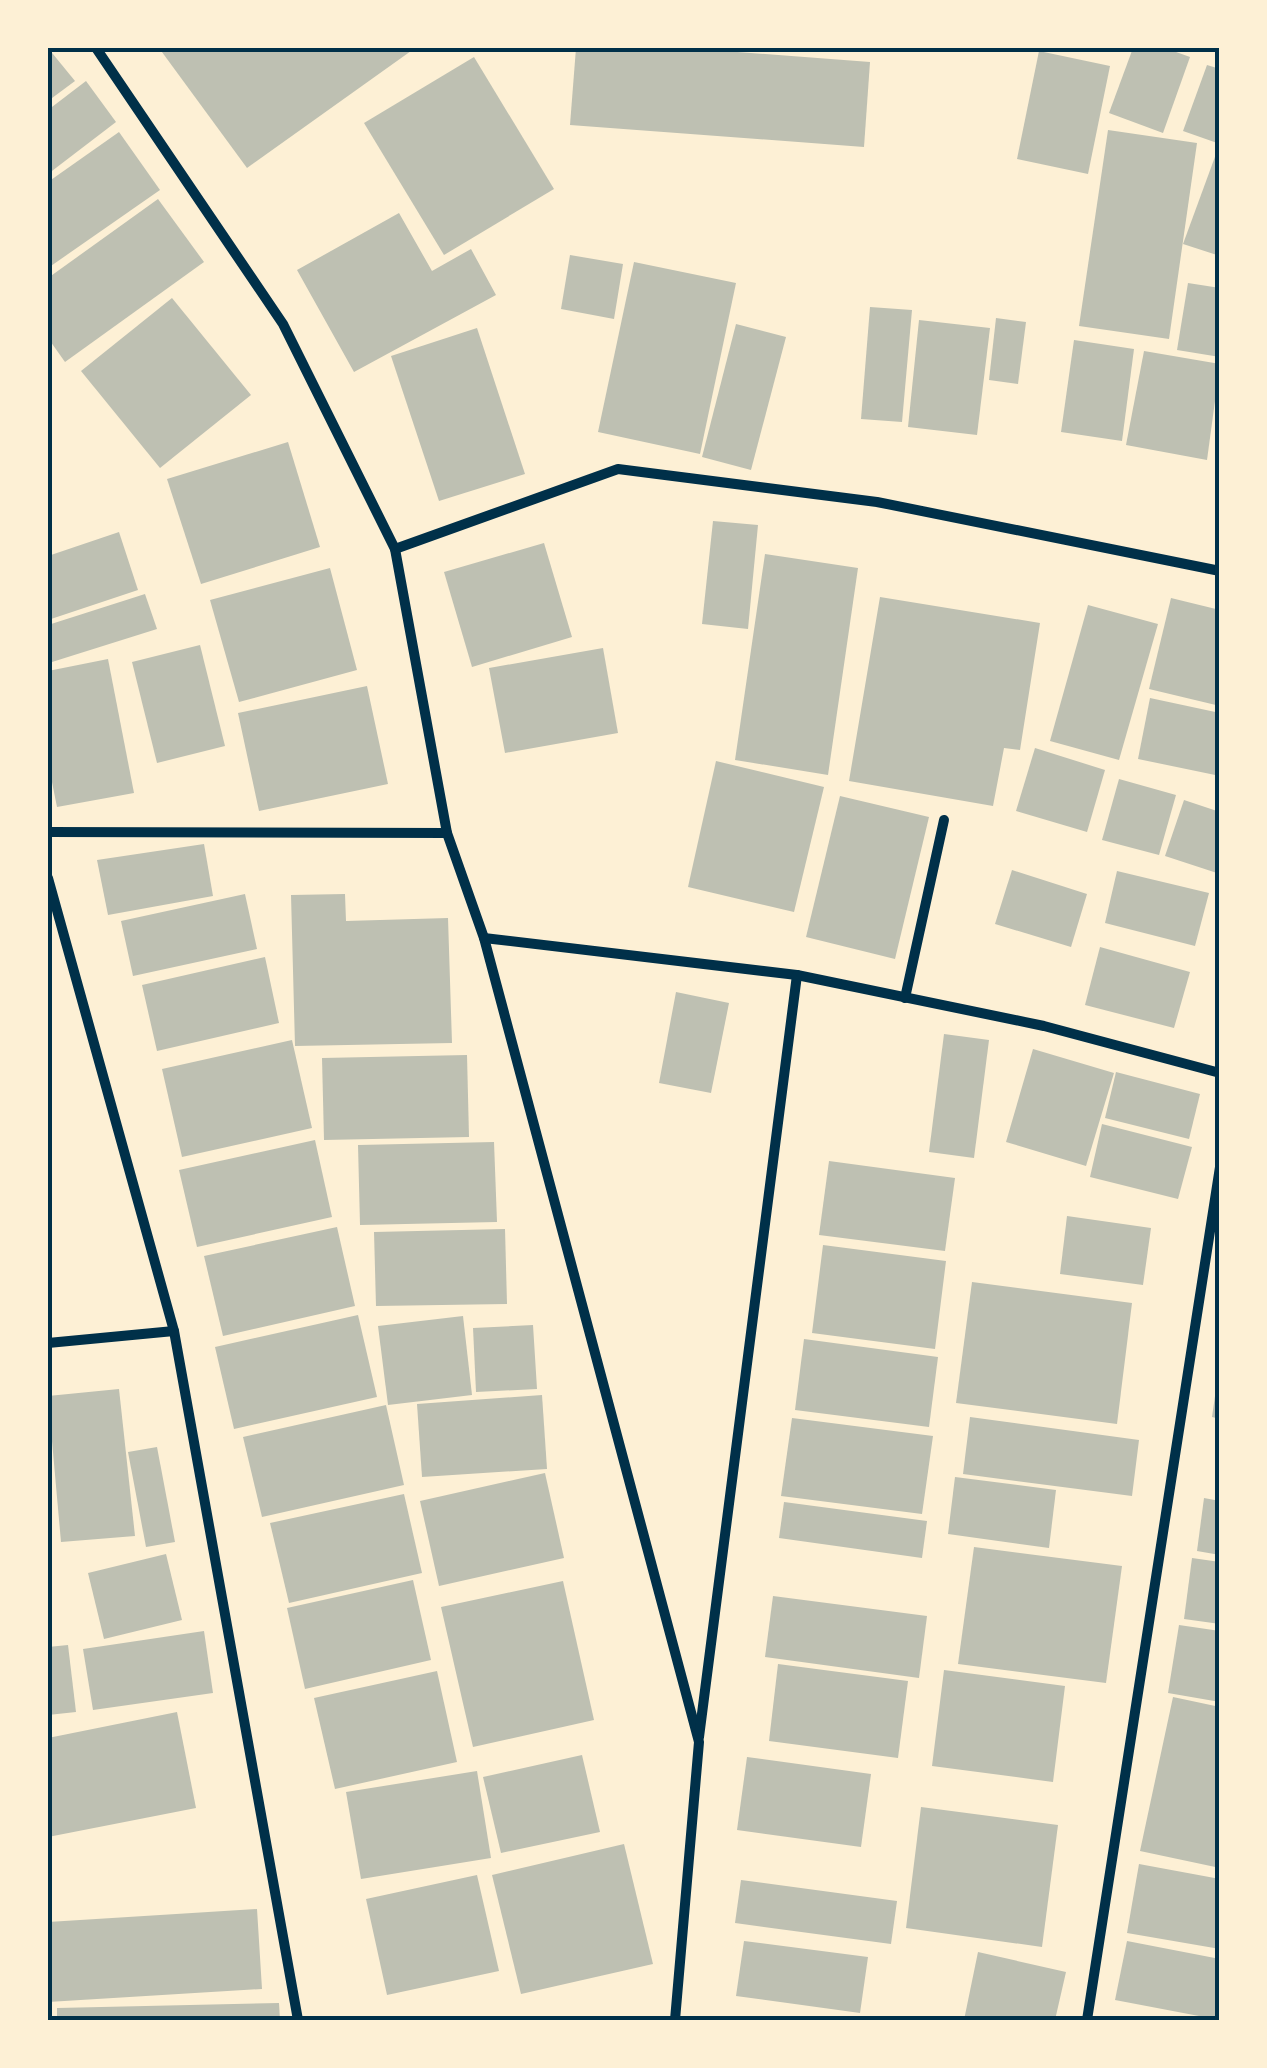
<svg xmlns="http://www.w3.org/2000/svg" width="1267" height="2068" font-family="'Roboto Serif',serif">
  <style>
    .building { fill: #bec0b2 }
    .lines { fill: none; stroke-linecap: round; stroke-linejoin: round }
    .minor { stroke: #003049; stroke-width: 10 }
    .neatline { fill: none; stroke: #003049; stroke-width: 4 }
  </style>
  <rect width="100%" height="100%" fill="#fdf0d5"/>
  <g class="building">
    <polygon points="48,48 75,81 48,101"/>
    <polygon points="159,48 408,48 411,51 247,168"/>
    <polygon points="576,48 684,48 870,62 864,147 570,125"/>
    <polygon points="1133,48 1165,48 1190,57 1163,133 1109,113"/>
    <polygon points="1039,51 1110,66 1088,174 1017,159"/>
    <polygon points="474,57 554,189 444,255 364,123"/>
    <polygon points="1207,65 1220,69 1220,144 1183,131"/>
    <polygon points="86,81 116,122 48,174 48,110"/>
    <polygon points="1108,130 1197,143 1169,339 1079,326"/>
    <polygon points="119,132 160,190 48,268 48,182"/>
    <polygon points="1216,154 1220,155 1220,256 1183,244"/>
    <polygon points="158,199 204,262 65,362 48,338 48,278"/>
    <polygon points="399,213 432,271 471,249 496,295 354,372 297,270"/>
    <polygon points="570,255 623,264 614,319 561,309"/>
    <polygon points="634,262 736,283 700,454 598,432"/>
    <polygon points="1188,283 1220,288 1220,357 1177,350"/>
    <polygon points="172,298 251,395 160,468 81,371"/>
    <polygon points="870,307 912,310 902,422 861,419"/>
    <polygon points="996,318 1026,322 1018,384 989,380"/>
    <polygon points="919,320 990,328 977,435 908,427"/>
    <polygon points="736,324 786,337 751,470 702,457"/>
    <polygon points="477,328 525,474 439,501 391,356"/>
    <polygon points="1074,340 1134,349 1122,441 1061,432"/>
    <polygon points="1144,351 1220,364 1207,460 1126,445"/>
    <polygon points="288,442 320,547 201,584 167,479"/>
    <polygon points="713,521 758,525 748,629 702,624"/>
    <polygon points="119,532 138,590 48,620 48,556"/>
    <polygon points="544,543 572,637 472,667 444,572"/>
    <polygon points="765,554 858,568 828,775 735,760"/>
    <polygon points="330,568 357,670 239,702 210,600"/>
    <polygon points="145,594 157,629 52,662 48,625"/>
    <polygon points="880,597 1040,623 1020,750 1004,748 993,806 849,781"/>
    <polygon points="1171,598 1220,610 1220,706 1149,689"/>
    <polygon points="1088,605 1158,624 1119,760 1050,741"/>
    <polygon points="200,645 225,746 157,763 132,662"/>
    <polygon points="603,648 618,733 505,753 489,668"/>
    <polygon points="108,659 134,793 57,807 48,762 48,671"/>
    <polygon points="367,686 388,784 259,811 238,713"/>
    <polygon points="1150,698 1220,713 1220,776 1138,759"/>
    <polygon points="1035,748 1105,770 1087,832 1016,811"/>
    <polygon points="716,761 824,787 794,912 688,887"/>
    <polygon points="1119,779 1176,795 1159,855 1102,840"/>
    <polygon points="840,796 929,817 895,959 806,937"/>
    <polygon points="1184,800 1220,812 1220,874 1165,856"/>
    <polygon points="204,844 213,896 108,915 97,860"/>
    <polygon points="1012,870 1087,894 1071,947 995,924"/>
    <polygon points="1117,871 1209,893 1195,946 1105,923"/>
    <polygon points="245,894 257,949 133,976 121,921"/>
    <polygon points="345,894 346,921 448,918 452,1043 295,1046 291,895"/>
    <polygon points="1100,947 1190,972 1174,1028 1085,1005"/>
    <polygon points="265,957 279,1023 157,1051 142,985"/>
    <polygon points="676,992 729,1003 711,1093 659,1083"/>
    <polygon points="944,1034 989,1040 974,1158 929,1152"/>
    <polygon points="292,1040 312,1128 182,1157 162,1069"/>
    <polygon points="1033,1049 1114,1073 1086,1166 1006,1142"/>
    <polygon points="467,1055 469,1137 324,1140 322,1058"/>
    <polygon points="1116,1072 1200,1094 1189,1139 1105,1118"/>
    <polygon points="1102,1124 1192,1147 1178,1199 1090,1177"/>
    <polygon points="315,1140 332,1217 197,1247 179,1170"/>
    <polygon points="494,1142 497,1222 360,1225 358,1145"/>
    <polygon points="829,1161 955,1178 945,1251 819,1235"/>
    <polygon points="1067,1216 1151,1228 1143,1285 1060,1274"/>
    <polygon points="337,1227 355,1306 223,1336 204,1256"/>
    <polygon points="505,1229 507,1304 376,1306 374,1232"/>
    <polygon points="823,1245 946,1261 935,1349 812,1333"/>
    <polygon points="972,1282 1132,1303 1117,1424 956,1403"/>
    <polygon points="358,1315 377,1397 234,1429 215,1347"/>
    <polygon points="463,1316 472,1395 388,1405 378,1326"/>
    <polygon points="533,1325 537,1389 476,1392 473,1328"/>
    <polygon points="804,1339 938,1357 929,1427 795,1410"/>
    <polygon points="1217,1382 1220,1382 1220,1419 1212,1417"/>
    <polygon points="119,1389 135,1536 61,1542 48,1396"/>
    <polygon points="542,1395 547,1469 422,1477 417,1404"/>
    <polygon points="386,1405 404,1485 262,1517 243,1437"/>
    <polygon points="970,1417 1139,1440 1132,1496 963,1474"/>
    <polygon points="792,1418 933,1436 922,1514 781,1496"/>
    <polygon points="157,1447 175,1542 146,1547 128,1452"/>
    <polygon points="545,1473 564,1558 439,1586 420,1501"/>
    <polygon points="955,1477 1056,1490 1049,1548 948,1534"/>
    <polygon points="404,1494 422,1573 289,1603 270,1523"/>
    <polygon points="1204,1498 1220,1501 1220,1555 1197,1551"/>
    <polygon points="784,1502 927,1521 922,1558 779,1538"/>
    <polygon points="974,1547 1122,1566 1106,1683 958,1664"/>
    <polygon points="166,1554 182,1620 104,1639 88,1573"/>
    <polygon points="1192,1558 1220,1562 1220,1624 1184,1619"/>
    <polygon points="413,1580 431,1660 305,1689 287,1608"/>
    <polygon points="563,1581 594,1720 473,1747 441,1607"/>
    <polygon points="773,1596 927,1616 919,1678 765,1657"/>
    <polygon points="1179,1625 1220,1631 1220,1702 1168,1693"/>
    <polygon points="204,1631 213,1693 93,1710 83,1649"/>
    <polygon points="68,1645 76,1712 48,1715 48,1647"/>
    <polygon points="778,1664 908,1681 898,1758 769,1741"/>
    <polygon points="944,1670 1065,1686 1053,1782 932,1766"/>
    <polygon points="437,1671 457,1762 335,1789 314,1698"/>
    <polygon points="1173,1697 1220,1707 1220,1868 1140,1851"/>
    <polygon points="177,1712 196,1808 48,1837 48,1738"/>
    <polygon points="582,1755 600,1832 501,1853 483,1777"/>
    <polygon points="747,1757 871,1774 861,1847 737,1830"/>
    <polygon points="477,1771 491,1858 361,1879 346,1792"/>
    <polygon points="921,1807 1058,1825 1042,1947 906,1928"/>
    <polygon points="624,1844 653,1964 521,1994 492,1875"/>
    <polygon points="1139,1864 1220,1879 1220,1949 1127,1933"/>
    <polygon points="477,1875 499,1971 387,1995 366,1899"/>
    <polygon points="741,1880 897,1901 891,1944 735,1923"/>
    <polygon points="257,1909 262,1989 48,2002 48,1922"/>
    <polygon points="744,1941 868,1957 860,2013 736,1996"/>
    <polygon points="1127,1941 1220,1959 1220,2020 1115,2000"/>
    <polygon points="978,1952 1066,1972 1055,2020 964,2020"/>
    <polygon points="279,2003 280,2020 57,2020 57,2008"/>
  </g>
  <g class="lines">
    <g class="minor">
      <polyline points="96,48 283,324 395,549 447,833 484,938 699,1742 675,2020"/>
      <polyline points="395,549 618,469 877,502 1220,571"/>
      <polyline points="48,832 447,833"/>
      <polyline points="48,878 174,1331 298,2020"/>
      <polyline points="484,938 797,975 1044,1026 1220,1073"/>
      <polyline points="905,998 944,820"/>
      <polyline points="48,1343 174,1331"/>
      <polyline points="699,1737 797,975"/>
      <polyline points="1087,2020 1220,1167"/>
    </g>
  </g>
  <rect width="1267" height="2068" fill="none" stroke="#fdf0d5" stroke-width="100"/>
  <rect x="50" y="50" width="1167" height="1968" class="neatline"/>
</svg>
